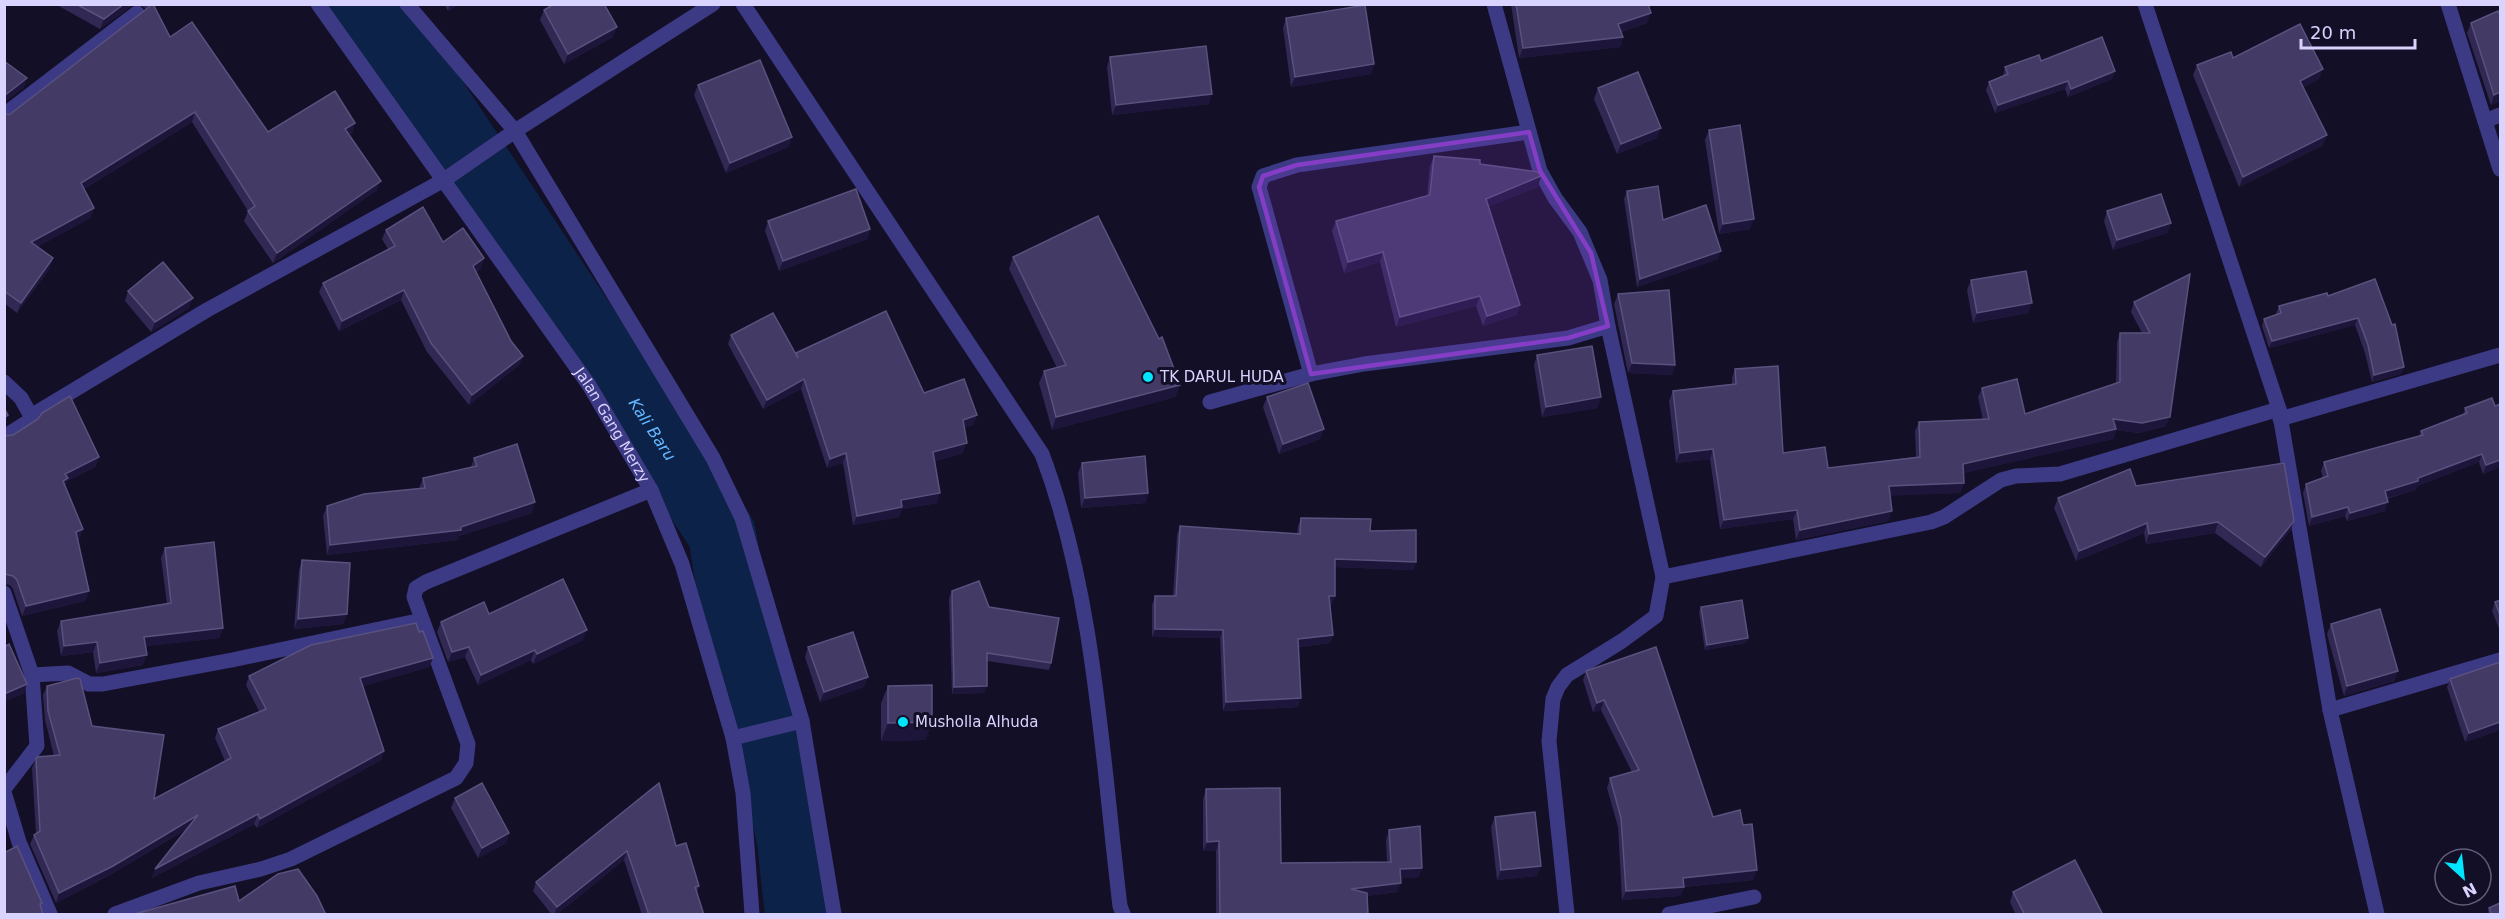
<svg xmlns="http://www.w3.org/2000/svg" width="2505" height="919" font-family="'DejaVu Sans',sans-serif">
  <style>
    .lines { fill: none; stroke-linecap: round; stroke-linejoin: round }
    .river { stroke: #0c2248; stroke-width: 68 }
    .minor { stroke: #3d3a85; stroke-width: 15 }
    .wall { fill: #312854 }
    .shaded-wall { fill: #1d163a }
    .building { fill: #433a66; stroke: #5a527e; stroke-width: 1.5 }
    .marked { fill: #843dc5; fill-opacity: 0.2; stroke: #843dc5; stroke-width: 4.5; stroke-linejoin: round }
    .poi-dot { fill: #00e5ff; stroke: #130f26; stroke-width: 2 }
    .labels { text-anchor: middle; stroke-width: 6; stroke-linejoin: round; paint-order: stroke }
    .poi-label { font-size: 15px; fill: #d9d4ff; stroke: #130f26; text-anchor: start }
    .street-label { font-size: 15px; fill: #d9d4ff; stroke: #130f26 }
    .water-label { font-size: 16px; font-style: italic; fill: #62b6ff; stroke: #130f26 }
  </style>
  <rect width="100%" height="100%" fill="#130f26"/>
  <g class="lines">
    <path class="river" id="s1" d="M361,4L412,66L722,534L739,640L752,697L776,765L791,842L799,914"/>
    <g class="minor">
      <path id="s2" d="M318,4L589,385L651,490L682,564L733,738L743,793L752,914"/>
      <polyline points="407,4 515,131 713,458 742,518 802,721 733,738"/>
      <path d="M743,4L1042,454C1095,595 1102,757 1120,906L1123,914"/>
      <polyline points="1494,4 1540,171 1555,198 1580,232 1600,280 1608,326 1663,577 1931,522 1944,517 2001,480 2016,476 2060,474 2279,409"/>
      <polyline points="2145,4 2279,409 2330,710 2377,914"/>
      <polyline points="2448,4 2500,169"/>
      <polyline points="4,115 137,13"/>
      <polyline points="2485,121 2500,115"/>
      <polyline points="1311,374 1259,187 1263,176 1297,165 1529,132"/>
      <polyline points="4,382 21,398 31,416 29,421 4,437"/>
      <polyline points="1210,402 1311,374 1364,364 1568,338 1608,326"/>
      <polyline points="31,416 207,310 444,180 515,131 713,4"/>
      <polyline points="2280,419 2500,355"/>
      <polyline points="4,593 32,675 37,746 4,789"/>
      <polyline points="32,675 68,673 89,684 103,684 232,660 422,620"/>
      <polyline points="2330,710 2500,660"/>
      <polyline points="802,721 834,914"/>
      <polyline points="4,792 19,842 50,914"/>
      <polyline points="115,914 199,883 261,869 291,859 456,778 466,763 468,744 414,597 416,588 426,582 651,490"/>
      <polyline points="1567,914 1549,741 1553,699 1558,687 1567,675 1622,641 1656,616 1663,577"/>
      <polyline points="1669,914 1754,897"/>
    </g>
  </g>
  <g class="wall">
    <polygon points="55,4 134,4 100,29"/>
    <polygon points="138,4 153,4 170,37 268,132 355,123 352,133 349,135 377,190 273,263 244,221 248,211 192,122 84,189 94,208 90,218 37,247 50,268 17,313 4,303 4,113 9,115 145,11 145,8"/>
    <polygon points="444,4 459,4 448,11"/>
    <polygon points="1511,4 1648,4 1647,23 1621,32 1623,37 1620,47 1519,58"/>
    <polygon points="544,10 613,37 564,64 540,20"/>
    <polygon points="1286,18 1374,64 1371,74 1291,87 1283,28"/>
    <polygon points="2471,23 2500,101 2491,105 2467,33"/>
    <polygon points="1110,57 1209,104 1112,115 1107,67"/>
    <polygon points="2233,58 2319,79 2303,87 2323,145 2239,187 2193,75 2197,65"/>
    <polygon points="2041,61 2115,71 2112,79 2068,97 2065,89 1995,113 1986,90 1989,82 2003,76 2005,67"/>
    <polygon points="698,85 792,137 788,147 726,173 694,95"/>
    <polygon points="1598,88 1657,138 1617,154 1594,99"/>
    <polygon points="1709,130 1750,229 1719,234 1705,140"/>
    <polygon points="1434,156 1480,164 1538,187 1489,206 1520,305 1516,315 1483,326 1476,306 1396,327 1380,262 1344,273 1332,231 1336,221 1427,196 1430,166"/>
    <polygon points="1627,191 1663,220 1718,259 1637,287 1624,199"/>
    <polygon points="2107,211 2171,223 2167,233 2113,250 2104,221"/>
    <polygon points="768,221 870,229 867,239 779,271 765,231"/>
    <polygon points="386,230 443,242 481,268 476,272 511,341 523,356 519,365 469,405 427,352 401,300 339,331 319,292 323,283 388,249 382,239"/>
    <polygon points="1013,257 1180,385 1175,397 1052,430 1039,383 1044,371 1057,368 1009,269"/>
    <polygon points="2190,274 2166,426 2139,433 2116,430 2113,439 1963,473 1964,483 1960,493 1890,495 1892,511 1888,521 1796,540 1793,519 1720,529 1710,459 1676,463 1669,401 1673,391 1732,384 1732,378 1735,369 1783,453 1828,468 1916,457 1915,431 1919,422 1983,420 1978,397 1982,388 2025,414 2116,383 2117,342 2120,333 2142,333 2131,312 2134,302"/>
    <polygon points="2375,279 2404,367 2401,374 2372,382 2365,353 2355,325 2269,348 2262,326 2264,319 2277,315 2276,313 2279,306 2328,296"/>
    <polygon points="1971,280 2028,313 1973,323 1967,290"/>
    <polygon points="128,291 189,308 151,332 125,301"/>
    <polygon points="1618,294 1675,365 1672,375 1628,373 1614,304"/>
    <polygon points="731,335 924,393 977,415 973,425 964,428 963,453 935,461 937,503 902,509 899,517 853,525 843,463 827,468 801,389 763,409 728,344"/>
    <polygon points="1537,355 1601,397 1597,408 1542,417 1534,365"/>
    <polygon points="1267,397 1320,439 1279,454 1263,407"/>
    <polygon points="2500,404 2500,467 2483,474 2479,462 2417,486 2415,490 2387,499 2385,511 2347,521 2345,516 2309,526 2303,493 2306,484 2323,478 2321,471 2324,462 2419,436 2421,431 2463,415 2465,408 2495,406"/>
    <polygon points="4,436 99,457 95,467 67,481 65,486 80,539 77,540 89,591 85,601 22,616 13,589 10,585 4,584"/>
    <polygon points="474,458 532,513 459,536 458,540 327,555 323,516 327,506 419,488 423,478 471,467"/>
    <polygon points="1082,463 1148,493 1145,503 1081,508 1078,473"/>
    <polygon points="2136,486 2294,521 2290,531 2261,567 2215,533 2146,544 2144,533 2076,561 2054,508 2058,498"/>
    <polygon points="1301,518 1370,531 1416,562 1413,570 1335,567 1335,596 1331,605 1330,605 1333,635 1330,643 1298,647 1298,707 1223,711 1220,638 1152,637 1152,605 1155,596 1173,596 1177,535 1180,526 1297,534 1298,526"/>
    <polygon points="165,548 223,628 219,638 145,646 143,665 96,673 93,652 61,656 57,631 61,621 167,604 161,558"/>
    <polygon points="302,560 347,614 343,624 294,629 299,570"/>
    <polygon points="952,591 989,607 1051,663 1049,670 987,661 984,693 952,694 949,598"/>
    <polygon points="2500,600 2500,631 2492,611 2495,602"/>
    <polygon points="1701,607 1748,638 1746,643 1705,650 1699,612"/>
    <polygon points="489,614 583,640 533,664 531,660 478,685 465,657 448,662 437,632 441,622"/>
    <polygon points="2331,624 2398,671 2394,681 2344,696 2327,634"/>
    <polygon points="419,632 433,658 429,667 363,686 384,751 381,760 257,828 254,824 152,878 155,869 187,829 110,875 56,903 30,844 34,835 36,833 32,768 36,759 54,756 45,720 43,695 47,686 92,726 154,799 225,761 215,738 218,729 259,711 246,685 249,676"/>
    <polygon points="808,647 864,687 820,702 805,657"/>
    <polygon points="2500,662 2500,730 2465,742 2447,687 2450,679"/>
    <polygon points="1586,671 1713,817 1753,880 1684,887 1680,896 1622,900 1618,827 1607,788 1610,778 1632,772 1601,710 1593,712 1583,680"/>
    <polygon points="888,686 932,722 925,740 881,741 881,703"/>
    <polygon points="659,783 676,846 699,886 697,892 704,915 642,915 624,860 556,915 552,915 533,891 536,882"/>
    <polygon points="1206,789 1281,863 1387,862 1386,840 1389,830 1419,877 1401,878 1397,892 1367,896 1368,915 1216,915 1216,851 1203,851 1203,799"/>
    <polygon points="455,798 509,833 506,843 478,858 451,808"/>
    <polygon points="1495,817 1537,876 1497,880 1491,827"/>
    <polygon points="2013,892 2103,915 2016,915 2010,902"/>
    <polygon points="2489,908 2500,915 2487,915"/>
  </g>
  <g class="shaded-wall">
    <polygon points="124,4 134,4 100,29 104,19"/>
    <polygon points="450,4 459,4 448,11"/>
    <polygon points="1651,13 1647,23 1614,34 1618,24"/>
    <polygon points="617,27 613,37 564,64 568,54"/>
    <polygon points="1623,37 1620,47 1519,58 1523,48"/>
    <polygon points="1374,64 1371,74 1291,87 1295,77"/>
    <polygon points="2323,69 2319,79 2296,91 2300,81"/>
    <polygon points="2115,71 2112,79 2068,97 2071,89"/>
    <polygon points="27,78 24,88 4,103 4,96"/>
    <polygon points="2068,81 2065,89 1995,113 1998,105"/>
    <polygon points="2500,92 2500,101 2491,105 2494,95"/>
    <polygon points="1212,94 1209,104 1112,115 1116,105"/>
    <polygon points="195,112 192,122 77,193 81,183"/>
    <polygon points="355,123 352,133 342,139 345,129"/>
    <polygon points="1661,128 1657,138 1617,154 1621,144"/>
    <polygon points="2327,135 2323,145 2239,187 2243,177"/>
    <polygon points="792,137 788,147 726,173 730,163"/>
    <polygon points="1541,176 1538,187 1483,209 1486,199"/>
    <polygon points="381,181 377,190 273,263 277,253"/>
    <polygon points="94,208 90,218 28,252 31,242"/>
    <polygon points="1754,219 1750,229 1719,234 1723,224"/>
    <polygon points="2171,223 2167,233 2113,250 2117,240"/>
    <polygon points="870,229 867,239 779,271 783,261"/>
    <polygon points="1721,251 1718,259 1637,287 1640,279"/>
    <polygon points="1383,252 1380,262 1344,273 1348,262"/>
    <polygon points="53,258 50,268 17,313 21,303"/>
    <polygon points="484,258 481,268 469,276 473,266"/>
    <polygon points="404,290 401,300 339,331 342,321"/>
    <polygon points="1480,296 1476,306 1396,327 1400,317"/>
    <polygon points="193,298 189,308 151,332 155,322"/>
    <polygon points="2032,303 2028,313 1973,323 1977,313"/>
    <polygon points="1520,305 1516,315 1483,326 1487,316"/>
    <polygon points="2358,318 2355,325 2269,348 2272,341"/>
    <polygon points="523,356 519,365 469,405 472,395"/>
    <polygon points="1632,363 1675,365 1672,375 1628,373"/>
    <polygon points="2404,367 2401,374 2372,382 2374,375"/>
    <polygon points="804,379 801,389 763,409 767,400"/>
    <polygon points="1180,385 1175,397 1052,430 1056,417"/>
    <polygon points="1601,397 1597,408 1542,417 1546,407"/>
    <polygon points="8,415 5,425 4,425 4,418"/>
    <polygon points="977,415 973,425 959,430 963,420"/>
    <polygon points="2170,417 2166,426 2139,433 2116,430 2113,439 1960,474 1963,464 2113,419"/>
    <polygon points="1324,429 1320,439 1279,454 1283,444"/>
    <polygon points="967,443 963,453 930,462 933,452"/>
    <polygon points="1713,449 1710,459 1676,463 1680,453"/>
    <polygon points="846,453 843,463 827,468 830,459"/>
    <polygon points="2482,454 2479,462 2417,486 2415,490 2382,500 2385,491 2418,478"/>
    <polygon points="99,457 95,467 67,481 64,488 60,491 65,474"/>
    <polygon points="2500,460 2500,467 2483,474 2486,465"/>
    <polygon points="1964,483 1960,493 1886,496 1889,486"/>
    <polygon points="940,493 937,503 902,509 899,517 853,525 857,516 901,500"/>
    <polygon points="1148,493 1145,503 1081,508 1085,498"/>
    <polygon points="535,502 532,513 459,536 458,540 327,555 330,545 461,527"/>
    <polygon points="2388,502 2385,511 2347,521 2350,513"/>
    <polygon points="2348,507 2345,516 2309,526 2312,517"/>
    <polygon points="1797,510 1793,519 1720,529 1724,520"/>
    <polygon points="1892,511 1888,521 1796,540 1800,530"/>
    <polygon points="2294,521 2290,531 2261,567 2265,557"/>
    <polygon points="2218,522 2215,533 2146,544 2149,534"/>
    <polygon points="2147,523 2144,533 2076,561 2079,551"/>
    <polygon points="83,529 80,539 72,542 76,532"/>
    <polygon points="1335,559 1416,562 1413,570 1332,567"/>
    <polygon points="89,591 85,601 22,616 26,606"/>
    <polygon points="1329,596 1335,596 1331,605 1326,605"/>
    <polygon points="347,614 343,624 294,629 298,619"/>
    <polygon points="223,628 219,638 140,647 144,637"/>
    <polygon points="1155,629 1223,630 1220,638 1152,637"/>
    <polygon points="587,630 583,640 533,664 537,654"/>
    <polygon points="1333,635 1330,643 1294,647 1298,639"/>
    <polygon points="1748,638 1746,643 1705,650 1707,645"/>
    <polygon points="97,642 93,652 61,656 64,646"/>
    <polygon points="469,647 465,657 448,662 452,652"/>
    <polygon points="535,650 531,660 478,685 481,675"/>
    <polygon points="147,655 143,665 96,673 100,663"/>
    <polygon points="433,658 429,667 357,688 360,678"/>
    <polygon points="2398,671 2394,681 2344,696 2347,686"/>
    <polygon points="868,677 864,687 820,702 824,692"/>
    <polygon points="27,684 24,694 4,702 4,694"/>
    <polygon points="987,686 984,693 952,694 954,687"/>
    <polygon points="1301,698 1298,707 1223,711 1226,702"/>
    <polygon points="1604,700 1601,710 1593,712 1597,703"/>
    <polygon points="932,722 925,740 881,741 888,723"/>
    <polygon points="2500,722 2500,730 2465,742 2469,733"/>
    <polygon points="384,751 381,760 257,828 260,819"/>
    <polygon points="258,814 254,824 152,878 155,869"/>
    <polygon points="198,815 195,824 110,875 56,903 59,893"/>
    <polygon points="509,833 506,843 478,858 482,848"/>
    <polygon points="1219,841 1216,851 1203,851 1207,842"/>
    <polygon points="627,851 624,860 556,915 554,915 557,907"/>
    <polygon points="1541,866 1537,876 1497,880 1501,870"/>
    <polygon points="1422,868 1419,877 1396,879 1400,869"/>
    <polygon points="1757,870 1753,880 1681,887 1684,887 1680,896 1622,900 1626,891 1683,878"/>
    <polygon points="1401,883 1397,892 1347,899 1351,889"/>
  </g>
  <g class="building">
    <polygon points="76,4 124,4 104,19"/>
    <polygon points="149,4 153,4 170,37 192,22 268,132 335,91 355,123 345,129 381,181 277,253 248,211 255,206 195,112 81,183 94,208 31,242 53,258 21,303 4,291 4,113 9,115 149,7"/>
    <polygon points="554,4 604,4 617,27 568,54 544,10"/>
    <polygon points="1516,4 1648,4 1651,13 1618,24 1623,37 1523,48"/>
    <polygon points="1365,5 1374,64 1295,77 1286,18"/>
    <polygon points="2498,11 2500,15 2500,92 2494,95 2471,23"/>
    <polygon points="2300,24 2323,69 2300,81 2327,135 2243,177 2197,65 2231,52 2233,58"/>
    <polygon points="2102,37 2115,71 2071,89 2068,81 1998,105 1989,82 2008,74 2005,67 2039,55 2041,61"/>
    <polygon points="1206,46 1212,94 1116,105 1110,57"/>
    <polygon points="760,60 792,137 730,163 698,85"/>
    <polygon points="4,61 27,78 4,96"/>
    <polygon points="1638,72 1661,128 1621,144 1598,88"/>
    <polygon points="1740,125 1754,219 1723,224 1709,130"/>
    <polygon points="1434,156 1480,160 1480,164 1538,172 1541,176 1486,199 1520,305 1487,316 1480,296 1400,317 1383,252 1348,262 1336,221 1430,195"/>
    <polygon points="1658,186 1663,220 1706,205 1721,251 1640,279 1627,191"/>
    <polygon points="856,189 870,229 783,261 768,221"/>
    <polygon points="2161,194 2171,223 2117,240 2107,211"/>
    <polygon points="423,207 443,242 463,228 484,258 473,266 511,341 523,356 472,395 431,343 404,290 342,321 323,283 395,246 386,230"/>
    <polygon points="1098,216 1159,339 1162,337 1180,385 1056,417 1044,371 1066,365 1013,257"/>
    <polygon points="163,262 193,298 155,322 128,291"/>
    <polygon points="2026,271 2032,303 1977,313 1971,280"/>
    <polygon points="2190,274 2170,417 2142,423 2113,419 2116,429 1963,464 1964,483 1889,486 1892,511 1800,530 1797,510 1724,520 1713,449 1680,453 1673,391 1736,384 1735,369 1778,366 1783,453 1825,447 1828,468 1920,457 1919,422 1989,419 1982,388 2017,379 2025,414 2120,382 2120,333 2150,333 2134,302"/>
    <polygon points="2375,279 2392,325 2395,324 2404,367 2374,375 2368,345 2358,318 2272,341 2264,319 2281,313 2279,306 2327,293 2328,296"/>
    <polygon points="1669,290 1675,365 1632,363 1618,294"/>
    <polygon points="886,311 924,393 964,379 977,415 963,420 967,443 933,452 940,493 901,500 902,507 857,516 846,453 830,459 804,379 767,400 731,335 773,313 798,358 796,353"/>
    <polygon points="1592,346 1601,397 1546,407 1537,355"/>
    <polygon points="1308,383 1324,429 1283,444 1267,397"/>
    <polygon points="70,396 99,457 65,474 68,478 63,481 83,529 76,532 89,591 26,606 17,580 13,576 4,574 4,436 13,435 38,419 42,413"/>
    <polygon points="2492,398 2495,406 2500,404 2500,460 2486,465 2482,454 2418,478 2418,481 2385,491 2388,502 2350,513 2348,507 2312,517 2306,484 2328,476 2324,462 2423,435 2421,431 2467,413 2465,408"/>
    <polygon points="4,408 8,415 4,418"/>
    <polygon points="517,444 535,502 461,527 461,530 330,545 327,506 364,494 425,488 423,478 477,466 474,458"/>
    <polygon points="1145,456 1148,493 1085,498 1082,463"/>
    <polygon points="2284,463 2294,521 2265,557 2218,522 2149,534 2147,523 2079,551 2058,498 2130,469 2136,486"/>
    <polygon points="1301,518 1371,519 1370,531 1416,530 1416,562 1335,559 1335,596 1329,596 1333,635 1298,639 1301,698 1226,702 1223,630 1155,629 1155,596 1176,596 1180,526 1300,534"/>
    <polygon points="214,542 223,628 144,637 147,655 100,663 97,642 64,646 61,621 171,603 165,548"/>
    <polygon points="302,560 350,563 347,614 298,619"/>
    <polygon points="563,579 587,630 537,654 535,650 481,675 469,647 452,652 441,622 484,602 489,614"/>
    <polygon points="979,581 989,607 1059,618 1051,663 987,653 987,686 954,687 952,591"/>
    <polygon points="1742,600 1748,638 1707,645 1701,607"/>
    <polygon points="2500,600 2500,615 2495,602"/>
    <polygon points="2380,609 2398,671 2347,686 2331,624"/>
    <polygon points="416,623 419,632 423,631 433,658 360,678 384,751 260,819 258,814 155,869 198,815 113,866 59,893 34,835 40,831 36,759 37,757 60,755 48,711 47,686 77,678 80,679 92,726 164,735 154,799 231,758 218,729 266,709 249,676 311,645"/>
    <polygon points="853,632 868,677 824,692 808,647"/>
    <polygon points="9,644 27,684 4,694 4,647"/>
    <polygon points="1656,647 1713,817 1740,810 1743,825 1752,824 1757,870 1683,878 1684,887 1626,891 1621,818 1610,778 1639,770 1604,700 1597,703 1586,671"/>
    <polygon points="2500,662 2500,722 2469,733 2450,679"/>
    <polygon points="932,685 932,722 888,723 888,686"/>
    <polygon points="482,783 509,833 482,848 455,798"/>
    <polygon points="659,783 676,846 686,843 699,886 695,887 704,915 649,915 627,851 557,907 536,882"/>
    <polygon points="1280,788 1281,863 1391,862 1389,830 1420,826 1422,868 1400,869 1401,883 1351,889 1367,893 1368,915 1220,915 1219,841 1207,842 1206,789"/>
    <polygon points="1535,812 1541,866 1501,870 1495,817"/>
    <polygon points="17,846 42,903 40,904 43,915 4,915 4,853"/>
    <polygon points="2075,860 2103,915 2025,915 2013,892"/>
    <polygon points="298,869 317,896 326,915 131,915 235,886 239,901 278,874"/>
    <polygon points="2500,903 2500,915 2492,915 2489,908"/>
  </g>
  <path class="marked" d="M1529,132L1540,171L1591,253L1608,326L1568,338L1311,374L1259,187L1263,176L1297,165Z"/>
  <g class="poi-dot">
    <circle cx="1148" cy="377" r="6"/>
    <circle cx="903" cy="722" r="6"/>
  </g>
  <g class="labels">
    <g class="poi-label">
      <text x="1160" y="382">TK DARUL HUDA</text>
      <text x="915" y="727">Musholla Alhuda</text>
    </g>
    <g class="street-label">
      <text dy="5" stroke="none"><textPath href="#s2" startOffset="514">Jalan Gang Merzy</textPath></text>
    </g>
    <g class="water-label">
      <text dy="6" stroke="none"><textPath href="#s1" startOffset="516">Kali Baru</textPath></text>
    </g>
  </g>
  <rect width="2505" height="919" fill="none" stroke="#d9d4ff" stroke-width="12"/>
  <g transform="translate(2463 877) rotate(153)"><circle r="28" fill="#130f26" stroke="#625e7d" stroke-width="1.5"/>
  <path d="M0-4.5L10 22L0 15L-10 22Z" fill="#00e5ff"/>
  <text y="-9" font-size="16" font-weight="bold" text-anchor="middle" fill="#d9d4ff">N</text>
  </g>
  <path d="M2301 39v9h114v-9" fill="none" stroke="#d9d4ff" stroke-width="3"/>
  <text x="2310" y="39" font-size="18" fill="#d9d4ff" stroke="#130f26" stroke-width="4.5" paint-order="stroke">20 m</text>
</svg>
